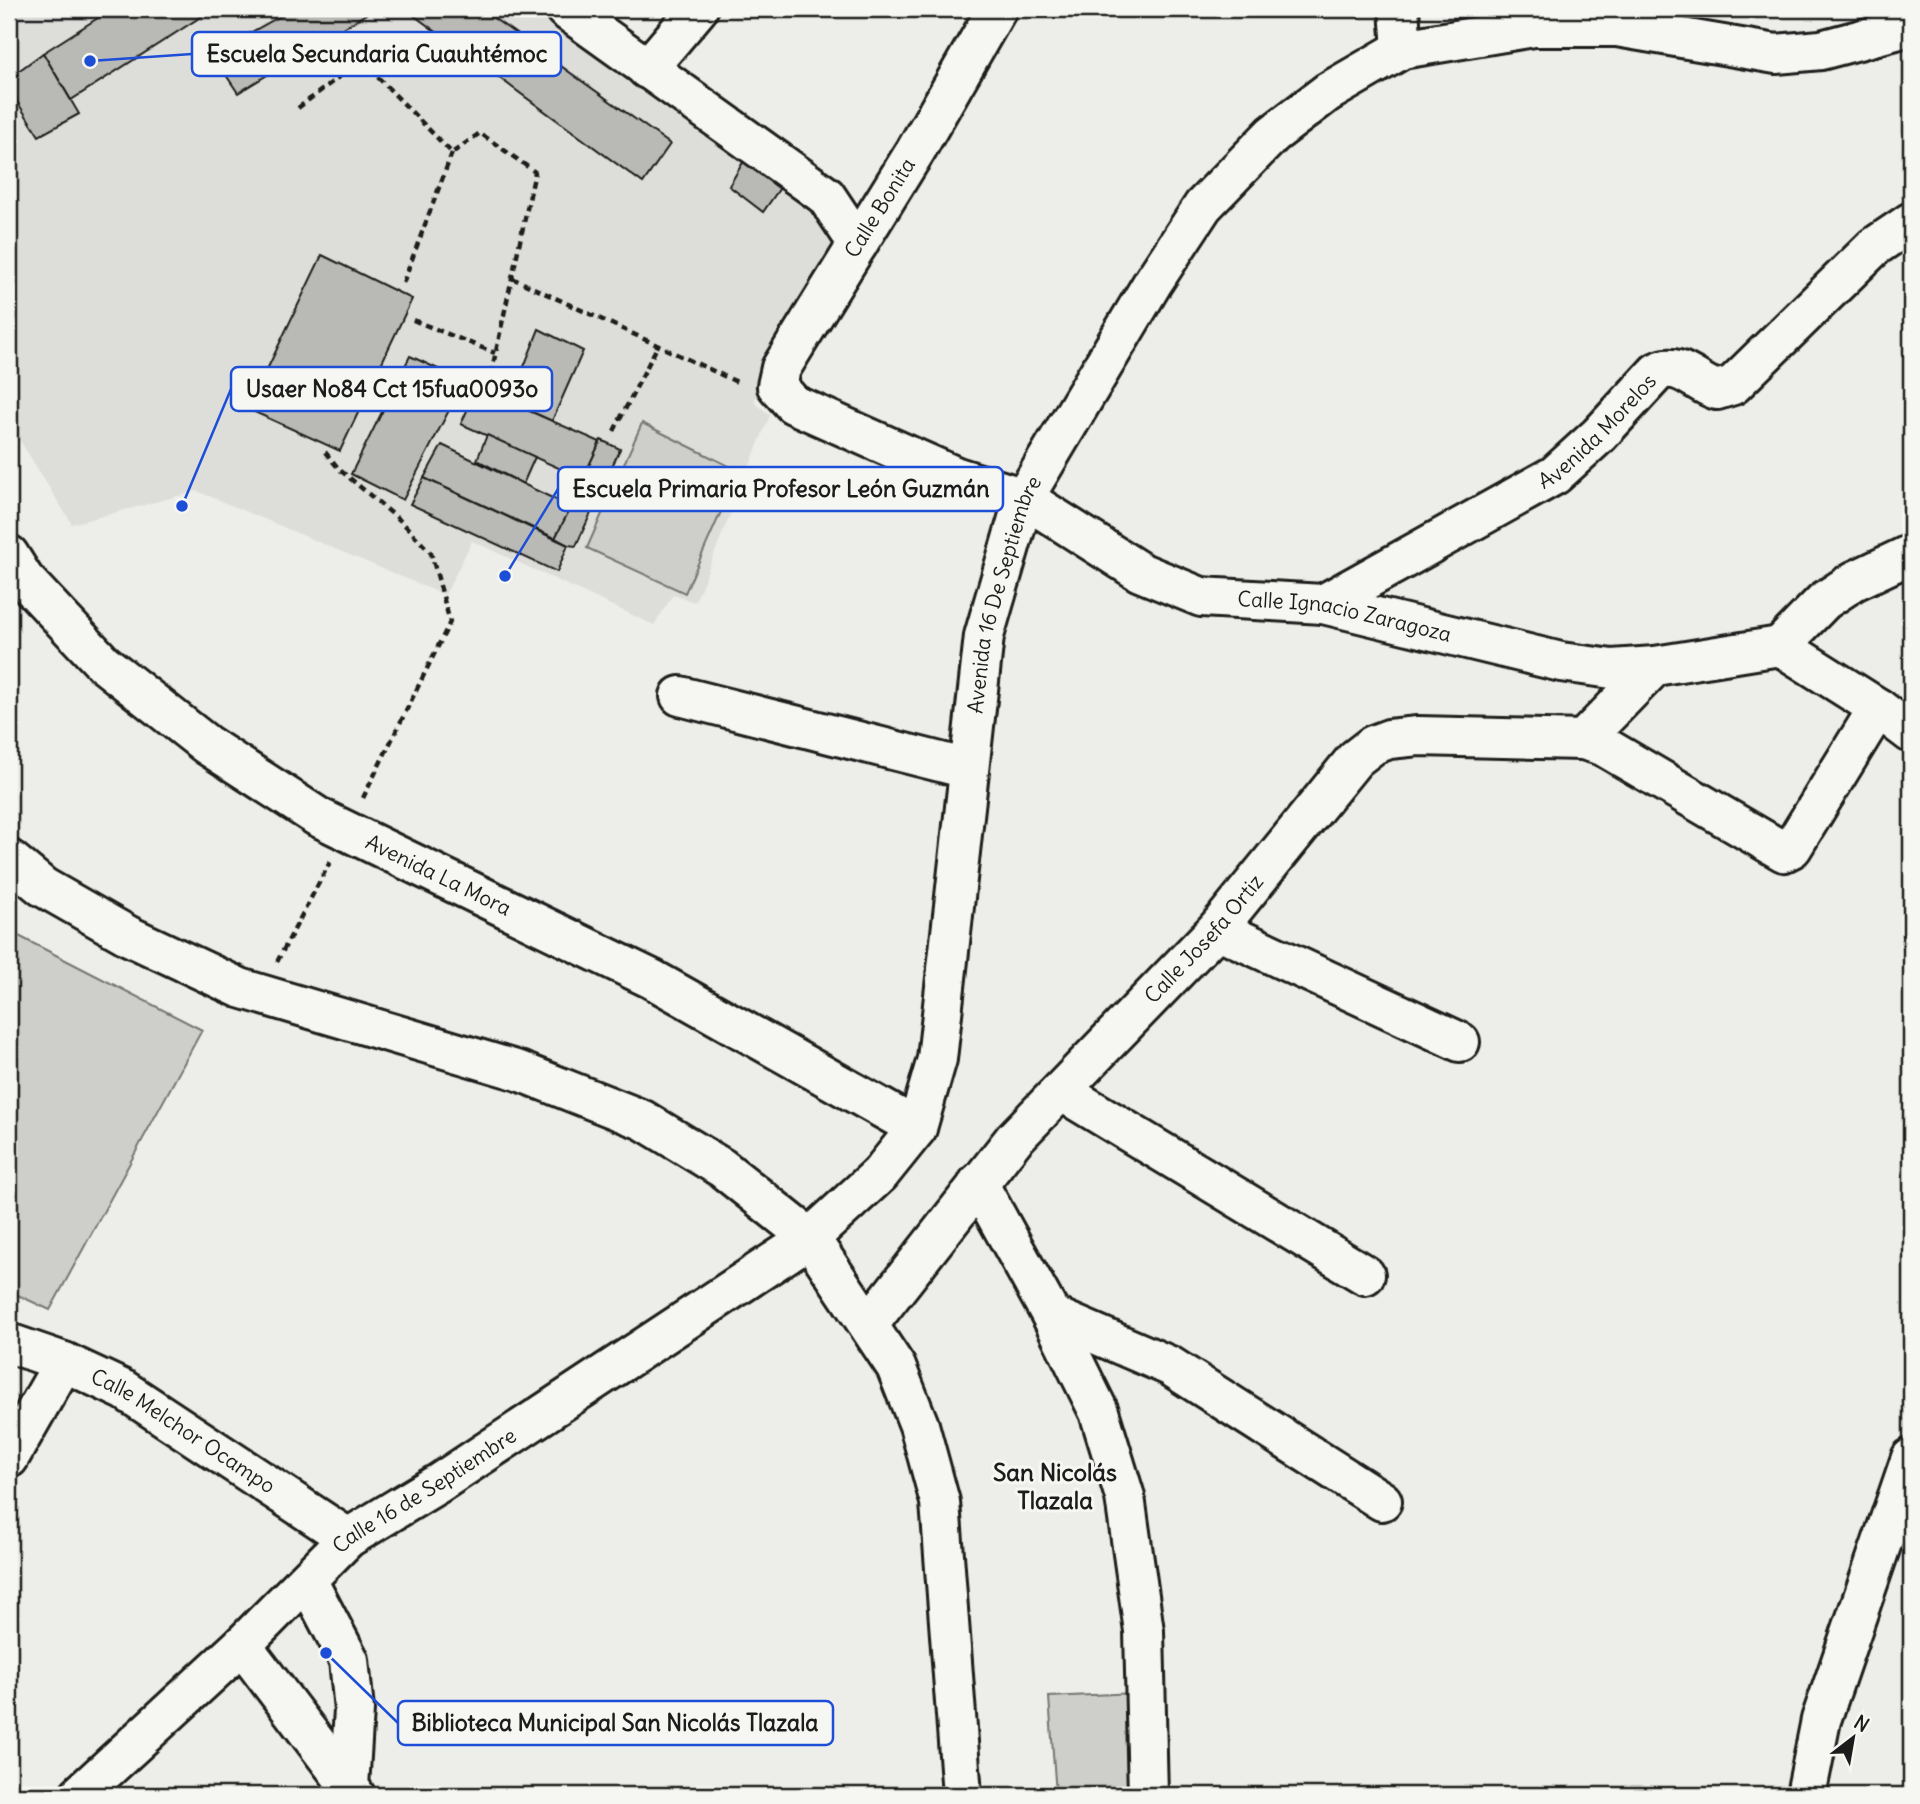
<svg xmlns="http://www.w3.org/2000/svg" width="1920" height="1804" font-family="Delius,sans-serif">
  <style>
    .built { fill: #ddddda }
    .green { fill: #cececb; stroke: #757574; stroke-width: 2 }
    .building { fill: #b9b9b6; stroke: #1c1c1c; stroke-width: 2 }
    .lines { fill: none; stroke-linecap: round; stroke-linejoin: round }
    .minor-casing { stroke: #1c1c1c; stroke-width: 44 }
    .tertiary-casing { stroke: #1c1c1c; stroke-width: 44 }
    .secondary-casing { stroke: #1c1c1c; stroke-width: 44 }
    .path { stroke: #1c1c1c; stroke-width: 4.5; stroke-dasharray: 7 5; stroke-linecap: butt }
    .minor { stroke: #f6f6f2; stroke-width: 38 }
    .tertiary { stroke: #f6f6f2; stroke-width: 38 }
    .secondary { stroke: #f6f6f2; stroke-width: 38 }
    .labels { text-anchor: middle; stroke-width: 6; stroke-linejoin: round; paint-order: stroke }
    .street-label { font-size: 21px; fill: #1c1c1c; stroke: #f6f6f2 }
    .quarter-label { font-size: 24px; font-weight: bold; fill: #1c1c1c; stroke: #f6f6f2 }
    .leader { fill: none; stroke: #1d4ed8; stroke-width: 2.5 }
    .callout-dot { fill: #1d4ed8; stroke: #f6f6f2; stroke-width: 2.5 }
    .callout { fill: #f6f6f2; stroke: #1d4ed8; stroke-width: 2.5 }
    .callout-label { font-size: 23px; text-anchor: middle; font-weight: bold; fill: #1c1c1c }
  </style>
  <rect width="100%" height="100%" fill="#edede9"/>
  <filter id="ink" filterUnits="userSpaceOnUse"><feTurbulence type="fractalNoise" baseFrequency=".0143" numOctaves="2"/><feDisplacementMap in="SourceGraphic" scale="14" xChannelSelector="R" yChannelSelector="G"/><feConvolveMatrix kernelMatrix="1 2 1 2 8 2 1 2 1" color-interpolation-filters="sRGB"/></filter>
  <g filter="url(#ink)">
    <polygon class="built" points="9,9 533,9 812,206 833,246 764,376 754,402 770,415 695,602 673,595 654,625 472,541 445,595 197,491 72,524 9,423"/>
    <g class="green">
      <polygon points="642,423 739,471 685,593 587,548"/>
      <polygon points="9,931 202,1030 50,1310 9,1291"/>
      <polygon points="1135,1693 1143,1795 1056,1795 1049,1697"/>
    </g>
    <g class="building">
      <polygon points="112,9 213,9 71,100 43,53"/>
      <polygon points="293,9 374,9 238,93 212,54"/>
      <polygon points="405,9 481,9 670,144 643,183"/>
      <polygon points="43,53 79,114 39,136 9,89 9,78"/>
      <polygon points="745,159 782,185 763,212 729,186"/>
      <polygon points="322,255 412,299 340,451 248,409"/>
      <polygon points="539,329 583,351 552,421 510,402"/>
      <polygon points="410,356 464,381 403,500 351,474"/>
      <polygon points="477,388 600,442 583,479 461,424"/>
      <polygon points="487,435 535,457 523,484 477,460"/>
      <polygon points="601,440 620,449 576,546 568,545 555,538"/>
      <polygon points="442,445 571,507 555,538 424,478"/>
      <polygon points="424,478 568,545 557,572 410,504"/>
    </g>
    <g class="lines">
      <g class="minor-casing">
        <g id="minor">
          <polyline points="565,9 826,196 858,244"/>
          <path id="s1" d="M997,9L916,150L781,368L777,386L793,404L957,477L1024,498L1140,572L1201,597L1323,604L1561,662L1612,669L1655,666L1780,646L1878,708L1911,733"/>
          <polyline points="1399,9 1402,49"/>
          <polyline points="647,69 698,9"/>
          <path id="s2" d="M9,555L24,579L103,663L207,745L318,817L652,979L917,1128"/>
          <path id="s3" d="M1323,604L1555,475L1599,435L1657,372C1680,360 1696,384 1717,390L1733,385L1874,247L1911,222"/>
          <polyline points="1780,646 1824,601 1854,581 1911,554"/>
          <polyline points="680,696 968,769"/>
          <polyline points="1583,740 1655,666"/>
          <polyline points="1217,929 1460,1042"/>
          <polyline points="1061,1091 1365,1275"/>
          <polyline points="978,1183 1051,1315 1099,1412 1125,1497 1144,1631 1148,1795"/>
          <path id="s4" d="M810,1238L880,1174L917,1128L937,1059L984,636L1024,498L1153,282L1203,206L1273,134L1328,92L1402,49L1534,27H1617L1776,54L1821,50L1911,26"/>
          <polyline points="1051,1315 1170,1366 1382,1501"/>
          <path id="s5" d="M869,1324L1014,1139L1217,929L1355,759L1373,745L1389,739L1418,736L1583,740L1603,746L1784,852L1792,848L1878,708"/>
          <polyline points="9,1458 64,1362"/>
          <polyline points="1806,1795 1821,1720 1911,1458"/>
        </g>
      </g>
      <g class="tertiary-casing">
        <g id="tertiary">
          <path id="s6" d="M9,1343L64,1362L124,1390L348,1538"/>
          <polyline points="307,1580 349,1660 354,1710 349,1786 355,1795"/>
          <polyline points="242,1645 349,1786"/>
          <path id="s7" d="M79,1795L242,1645L348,1538L439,1483L810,1238"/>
        </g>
      </g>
      <g class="secondary-casing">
        <polyline id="secondary" points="9,859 43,887 129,936 240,988 519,1071 643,1120 722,1168 810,1238 896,1367 919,1425 940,1502 962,1795"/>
      </g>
      <g class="path">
        <polyline points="361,60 452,153 480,133 535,172 490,379"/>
        <polyline points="298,108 361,60 345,43"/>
        <polyline points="512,278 737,382"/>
        <polyline points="403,283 452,153"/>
        <polyline points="413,320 495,353"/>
        <polyline points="614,431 658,345"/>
        <polyline points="325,452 340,470 402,522 431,553 450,622 363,798"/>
        <polyline points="277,962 330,862"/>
      </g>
      <use href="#minor" class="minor"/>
      <use href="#tertiary" class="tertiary"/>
      <use href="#secondary" class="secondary"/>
    </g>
  </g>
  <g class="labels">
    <g class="street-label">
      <text transform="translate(880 208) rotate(-58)" y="7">Calle Bonita</text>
      <text dy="7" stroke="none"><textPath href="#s3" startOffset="326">Avenida Morelos</textPath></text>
      <text dy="7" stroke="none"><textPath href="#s4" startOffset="696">Avenida 16 De Septiembre</textPath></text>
      <text dy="7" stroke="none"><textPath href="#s1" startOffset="1060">Calle Ignacio Zaragoza</textPath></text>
      <text dy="7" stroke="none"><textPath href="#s2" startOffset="542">Avenida La Mora</textPath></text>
      <text dy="7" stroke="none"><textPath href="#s5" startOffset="511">Calle Josefa Ortiz</textPath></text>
      <text dy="7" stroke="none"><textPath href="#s6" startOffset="196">Calle Melchor Ocampo</textPath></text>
      <text dy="7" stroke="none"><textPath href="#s7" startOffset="462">Calle 16 de Septiembre</textPath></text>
    </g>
    <g class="quarter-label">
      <text x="1055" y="1481">San Nicolás<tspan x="1055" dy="28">Tlazala</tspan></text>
    </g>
  </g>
  <path class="leader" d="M90 61L192 54M182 506L231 389M505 576L558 489M326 1653L398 1723"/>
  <g class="callout-dot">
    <circle cx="90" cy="61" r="7"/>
    <circle cx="182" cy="506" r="7"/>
    <circle cx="505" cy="576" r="7"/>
    <circle cx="326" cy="1653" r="7"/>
  </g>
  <g class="callout">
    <rect x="192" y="32" width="369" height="44" rx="7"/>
    <rect x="231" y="367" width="321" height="44" rx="7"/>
    <rect x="558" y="467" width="445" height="44" rx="7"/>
    <rect x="398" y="1701" width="435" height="44" rx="7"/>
  </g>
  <g class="callout-label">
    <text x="377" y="62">Escuela Secundaria Cuauhtémoc</text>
    <text x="392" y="397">Usaer No84 Cct 15fua0093o</text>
    <text x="781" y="497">Escuela Primaria Profesor León Guzmán</text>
    <text x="615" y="1731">Biblioteca Municipal San Nicolás Tlazala</text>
  </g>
  <rect width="1920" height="1804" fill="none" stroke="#f6f6f2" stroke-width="35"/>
  <rect x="18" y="18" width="1885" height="1769" fill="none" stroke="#1c1c1c" stroke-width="2.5" filter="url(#ink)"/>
  <g transform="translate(1853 1738) rotate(31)" stroke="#f6f6f2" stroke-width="5" paint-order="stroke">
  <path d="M0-5L12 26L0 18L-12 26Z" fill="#1c1c1c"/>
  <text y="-10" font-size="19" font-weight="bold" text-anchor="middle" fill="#1c1c1c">N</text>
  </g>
</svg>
